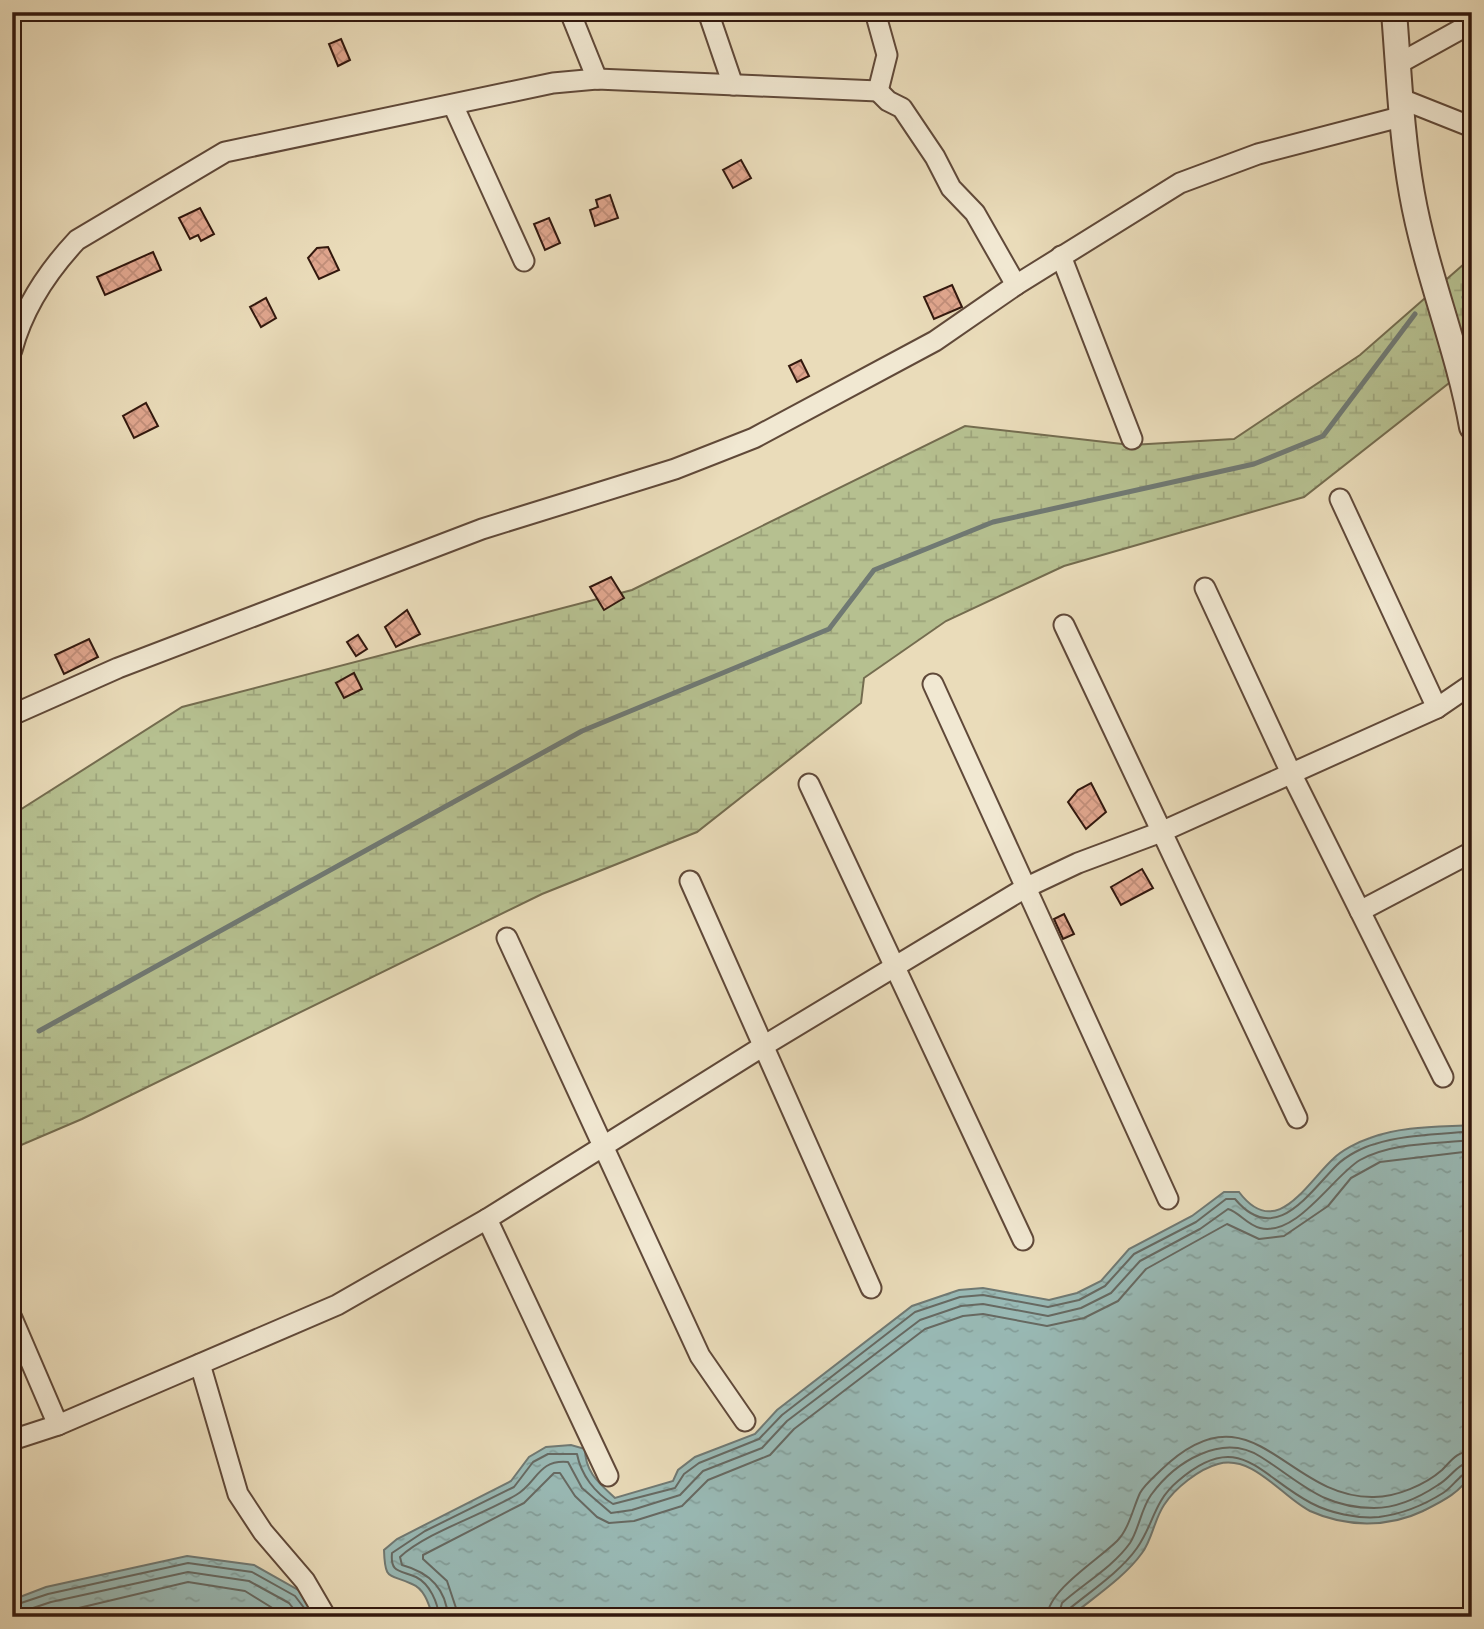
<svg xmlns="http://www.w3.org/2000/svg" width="1484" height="1629" font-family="'IM FELL Double Pica',serif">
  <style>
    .wetland { fill: url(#wetland-marsh); stroke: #746c4f; stroke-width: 2 }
    .water { fill: url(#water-ripples); stroke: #707973; stroke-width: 2 }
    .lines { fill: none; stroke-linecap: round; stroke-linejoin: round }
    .shore { stroke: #666962; stroke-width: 2 }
    .stream { stroke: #707973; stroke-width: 5 }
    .building { fill: url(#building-cross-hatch); stroke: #32180e; stroke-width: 2 }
    .minor-casing { stroke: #604939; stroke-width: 23 }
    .tertiary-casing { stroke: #604939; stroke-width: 28 }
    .minor { stroke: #f1e8d2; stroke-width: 19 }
    .tertiary { stroke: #f1e8d2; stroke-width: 24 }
  </style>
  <defs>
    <pattern id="wetland-marsh" width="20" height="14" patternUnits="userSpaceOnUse" patternTransform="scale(1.75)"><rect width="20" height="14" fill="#b6c090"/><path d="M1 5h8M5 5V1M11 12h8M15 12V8" fill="none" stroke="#9da47b"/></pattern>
    <pattern id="water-ripples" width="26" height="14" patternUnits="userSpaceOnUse" patternTransform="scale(1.75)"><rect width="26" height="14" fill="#99bab6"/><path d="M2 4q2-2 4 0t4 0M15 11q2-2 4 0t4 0" fill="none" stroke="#849f9b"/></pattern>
    <pattern id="building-cross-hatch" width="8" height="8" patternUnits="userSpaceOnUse" patternTransform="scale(1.75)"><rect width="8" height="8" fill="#e0a68e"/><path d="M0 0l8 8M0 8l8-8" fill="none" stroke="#c18e79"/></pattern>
  </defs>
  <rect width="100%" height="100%" fill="#eadcba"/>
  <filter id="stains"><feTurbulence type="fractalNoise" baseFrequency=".00286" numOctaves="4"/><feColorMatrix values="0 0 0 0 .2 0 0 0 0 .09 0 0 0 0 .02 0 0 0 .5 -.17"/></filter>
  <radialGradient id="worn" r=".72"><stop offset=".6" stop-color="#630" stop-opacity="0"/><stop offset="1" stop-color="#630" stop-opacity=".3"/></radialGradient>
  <polygon class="wetland" points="1472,257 1472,365 1304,497 1064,566 946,621 864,678 861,703 697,832 542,894 82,1119 12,1149 12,815 182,707 632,590 965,426 1131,445 1234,439 1360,355"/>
  <g class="water">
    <path d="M1472,1125V1473C1460,1493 1443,1501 1423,1511C1388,1528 1345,1527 1310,1511C1282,1497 1253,1454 1218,1464C1199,1469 1175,1488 1164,1505C1154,1520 1152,1540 1142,1553C1124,1578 1094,1597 1070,1617H433C429,1605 425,1589 412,1584C389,1573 385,1582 384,1550L397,1539L511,1481L529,1457L546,1447L571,1445L585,1449C585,1472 599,1483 615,1498L673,1481L678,1470L695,1457L755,1434L777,1410L912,1306L959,1290L983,1288L1049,1300L1077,1293L1101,1281L1129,1249L1192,1216L1224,1192H1239C1276,1241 1305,1185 1333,1159C1342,1150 1358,1142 1370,1138C1401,1126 1439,1127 1472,1125Z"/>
    <polygon points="187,1556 254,1565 300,1591 320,1617 12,1617 12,1600 46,1587"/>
  </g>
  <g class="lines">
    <g class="shore">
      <polyline points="12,1606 48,1594 188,1563 252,1572 295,1596 311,1617"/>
      <polyline points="12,1615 51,1602 188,1572 249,1581 289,1603 300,1617"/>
      <polyline points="41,1617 188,1582 245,1591 287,1617"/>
      <path d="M439,1617C438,1603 430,1584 416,1577C401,1570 390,1574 392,1553L425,1531L514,1487L533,1462L548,1454H577C581,1475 595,1493 613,1504L675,1488L684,1474L699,1463L759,1439L782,1415L915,1312L960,1297L983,1295L1048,1307L1079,1300L1105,1286L1134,1254L1196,1222L1226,1199H1235C1275,1247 1308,1194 1337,1165C1346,1156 1363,1147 1375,1144C1405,1134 1440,1135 1472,1131"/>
      <path d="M448,1617C446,1588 428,1572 402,1565L400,1557C427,1532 483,1515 516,1495C537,1483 538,1459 568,1462L582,1488L611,1513L632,1510L680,1495L703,1471L762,1448L787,1421L920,1320L961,1306L983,1304L1048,1316L1081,1308L1111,1293L1140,1261L1200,1229L1228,1209C1239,1212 1247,1225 1260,1228C1297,1237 1333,1176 1360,1160C1392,1142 1436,1144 1472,1140"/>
      <polyline points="459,1617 447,1581 423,1559 423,1555 524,1503 554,1473 560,1473 575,1496 597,1517 609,1523 634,1521 682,1506 708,1480 770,1455 794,1429 925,1329 963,1316 983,1314 1047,1326 1084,1318 1118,1301 1146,1269 1227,1224 1259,1239 1284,1236 1328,1206 1351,1178 1380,1162 1472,1151"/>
      <path d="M1047,1617C1048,1590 1098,1560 1117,1541C1129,1529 1133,1508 1140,1493C1145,1484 1154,1477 1161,1470C1253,1381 1285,1499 1374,1497C1396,1497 1425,1485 1442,1470C1452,1460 1456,1452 1472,1451"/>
      <path d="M1058,1617L1062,1603C1083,1584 1113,1567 1130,1543C1139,1529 1141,1509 1151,1495C1175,1462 1222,1432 1261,1457C1301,1482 1322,1508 1374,1508C1396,1508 1420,1497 1438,1485C1451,1478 1457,1463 1472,1462"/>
      <path d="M1067,1617L1069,1609C1091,1591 1121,1571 1137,1548C1154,1524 1153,1502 1178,1481C1239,1428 1258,1475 1311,1503C1330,1513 1357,1519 1379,1517C1402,1514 1424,1505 1443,1493C1453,1487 1461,1472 1472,1471"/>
    </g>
    <g class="stream">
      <polyline points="1464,297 1472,298"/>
      <polyline points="39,1031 582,731 829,629 874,570 993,522 1254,464 1323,436 1415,314"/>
    </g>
  </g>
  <g class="building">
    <polygon points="341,39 350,60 338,66 329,44"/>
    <polygon points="741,160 751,178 733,188 723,170"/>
    <polygon points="610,195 618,218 595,226 590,210 598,207 596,200"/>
    <polygon points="200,208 214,234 201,241 198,235 190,239 179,218"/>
    <polygon points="549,218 560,243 545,250 534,224"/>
    <polygon points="328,247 339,270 319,279 308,258 317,248"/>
    <polygon points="153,252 161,270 105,295 97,277"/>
    <polygon points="952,285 962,307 934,319 924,297"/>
    <polygon points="266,298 276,318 261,327 250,307"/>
    <polygon points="801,360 809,376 797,382 789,366"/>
    <polygon points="146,403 158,426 134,438 123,416"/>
    <polygon points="611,577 624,598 604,610 590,587"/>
    <polygon points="407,610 420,634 396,647 385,627"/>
    <polygon points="358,635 367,649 356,656 347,642"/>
    <polygon points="89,639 98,657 64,674 55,655"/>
    <polygon points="354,673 362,689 344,698 336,683"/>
    <polygon points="1091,783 1106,812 1086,829 1068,802 1078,790"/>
    <polygon points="1142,869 1153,888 1121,905 1111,887"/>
    <polygon points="1064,914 1074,934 1063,939 1054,919"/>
  </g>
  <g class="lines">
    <g class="minor-casing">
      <g id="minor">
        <polyline points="570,12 597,79"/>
        <polyline points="708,12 733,85"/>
        <polyline points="1398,64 1472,23"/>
        <polyline points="878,91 888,101 902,108 935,157 951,188 975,213 1016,285"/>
        <polyline points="1399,98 1472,127"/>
        <polyline points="453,105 524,261"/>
        <polyline points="1061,256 1132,439"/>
        <path d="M12,350C23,309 48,271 77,240L225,152L553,83L597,79L878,91L887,55L875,12"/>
        <polyline points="1340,499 1437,708"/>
        <polyline points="1205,588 1291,773 1443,1077"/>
        <polyline points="1064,625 1297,1118"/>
        <polyline points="933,684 1168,1199"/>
        <polyline points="12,715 118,668 482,529 675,469 754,438 935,341 1016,285 1180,183 1258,154 1400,117"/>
        <polyline points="809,784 1023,1240"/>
        <polyline points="690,881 871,1288"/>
        <polyline points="1360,911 1472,852"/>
        <polyline points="507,938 700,1356 745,1421"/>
        <polyline points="487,1219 608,1476"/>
        <polyline points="12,1318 58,1425"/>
        <polyline points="200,1364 238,1494 263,1532 305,1581 326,1617"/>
        <polyline points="12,1440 58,1425 337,1305 487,1219 765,1045 1025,888 1078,863 1161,832 1437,708 1472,684"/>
      </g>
    </g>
    <g class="tertiary-casing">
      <path id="tertiary" d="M1394,12C1399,73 1401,133 1412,194C1426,273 1458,348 1472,427"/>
    </g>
    <use href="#minor" class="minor"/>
    <use href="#tertiary" class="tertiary"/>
  </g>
  <rect width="1484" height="1629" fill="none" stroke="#eadcba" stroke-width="42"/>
  <rect x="14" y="14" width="1456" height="1601" fill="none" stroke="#32180e" stroke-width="3.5"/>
  <rect x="21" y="21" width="1442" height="1587" fill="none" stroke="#32180e" stroke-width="2"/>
  <rect width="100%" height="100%" filter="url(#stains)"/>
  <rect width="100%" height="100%" fill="url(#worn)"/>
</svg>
